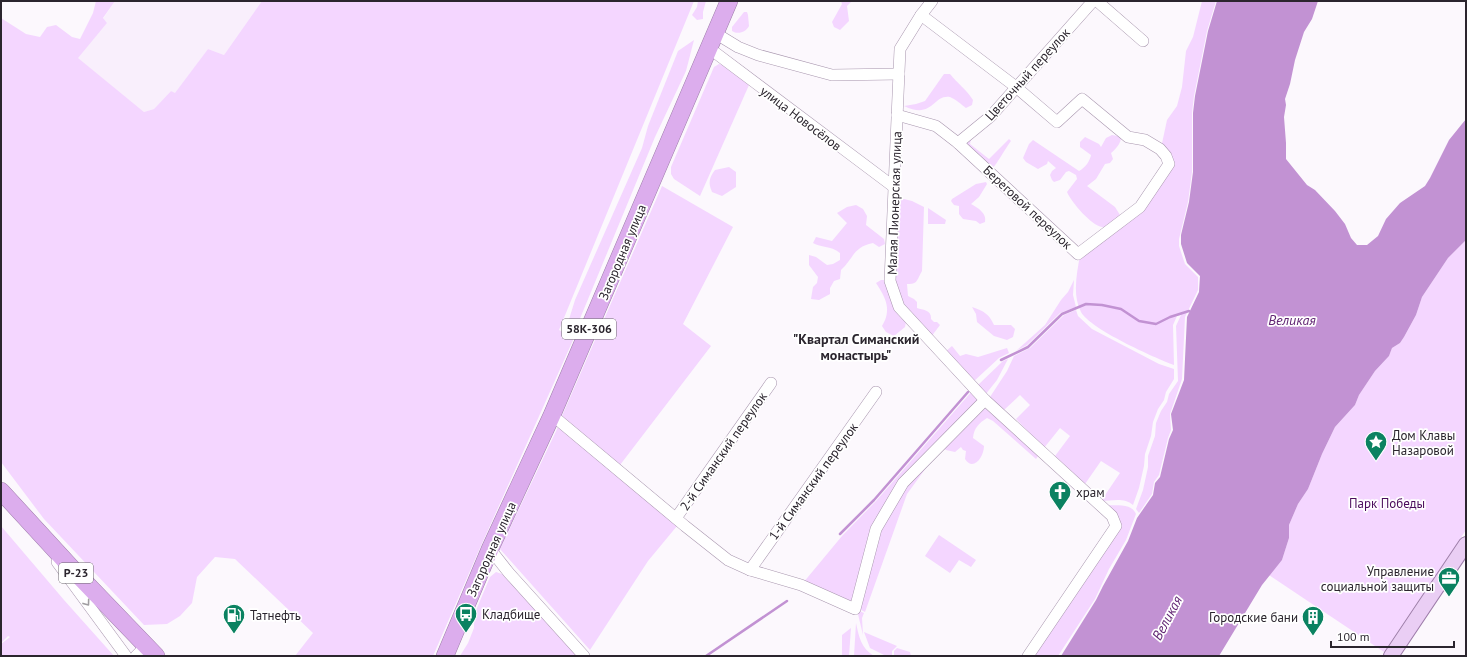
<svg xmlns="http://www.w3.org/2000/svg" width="1467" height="657" font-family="'PT Sans',sans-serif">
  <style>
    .built { fill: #f9effc }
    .green { fill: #f4d6ff }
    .water { fill: #c292d3 }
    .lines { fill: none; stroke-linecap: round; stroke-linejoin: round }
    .stream { stroke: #c292d3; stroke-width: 2.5 }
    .minor-casing { stroke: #a896ae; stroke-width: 12 }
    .major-casing { stroke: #9e7daa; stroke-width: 16 }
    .highway-casing { stroke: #9e7daa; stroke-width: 18 }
    .minor { stroke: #fff; stroke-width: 11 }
    .major { stroke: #eacef4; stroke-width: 14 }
    .highway { stroke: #dcaded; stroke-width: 17 }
    .oneway { stroke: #a09da1 }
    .labels { text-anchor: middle; stroke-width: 3.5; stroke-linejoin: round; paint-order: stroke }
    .shield { fill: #fff; stroke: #6b666d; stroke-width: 1 }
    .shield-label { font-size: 12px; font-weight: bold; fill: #2b252e }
    .street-label { font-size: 13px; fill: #2b252e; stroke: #fff }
    .poi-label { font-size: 13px; fill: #2b252e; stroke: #fff; text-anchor: start }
    .park-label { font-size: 13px; fill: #4b0c5c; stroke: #fff }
    .water-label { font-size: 14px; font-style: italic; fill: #612573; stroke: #fff }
    .neighbourhood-label { font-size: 14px; font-weight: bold; fill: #2b252e; stroke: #fff }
  </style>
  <rect width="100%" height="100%" fill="#fcf8fd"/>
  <polygon class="built" points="115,1 262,1 224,55 208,49 175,94 171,91 154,109 144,112 77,58 107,23 103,19"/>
  <g class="green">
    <polygon points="96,1 115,1 103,18 107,23 78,58 144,112 154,109 171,91 175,93 208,49 224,55 262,1 694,1 559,330 574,338 480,548 433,656 295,656 313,633 235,559 215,557 197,577 192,603 180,616 167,624 144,625 44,519 1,462 1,18 26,34 40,37 47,27 56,25 72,37 80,39 93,13"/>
    <polygon points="698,1 706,1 703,12 703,19 697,20 692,15 697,7"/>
    <polygon points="841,1 852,1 847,6 849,21 840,30 834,27 832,22 842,4"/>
    <path d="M1202,1H1216L1207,31L1194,96L1192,113V172L1188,202L1179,239V246L1185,264L1198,277V290L1185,317L1182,379L1170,414L1171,430L1168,438L1159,475L1154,482L1152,494L1139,513L1136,509L1143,490L1148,467V456L1155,436L1156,423L1161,411L1167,402L1169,394L1178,381L1176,326L1181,315L1177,316L1173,325L1174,365C1155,358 1090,329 1081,312C1072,295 1077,273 1080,255L1141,208L1171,164L1161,148L1167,120L1177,106L1182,87L1186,51L1193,37Z"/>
    <path d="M744,12H747L748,15L749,26C746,32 738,35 732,31V27Z"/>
    <polygon points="694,40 686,71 655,137 579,321 566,329 575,300 642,148 648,126 678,51"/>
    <polygon points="719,64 723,65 749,85 700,196 674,179 671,174 671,167 714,67"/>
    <path d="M944,74H950C957,83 967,90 973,100L972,105L966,108C961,104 955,99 950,97C933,94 933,120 904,106L916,104L925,101Z"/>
    <path d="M972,134L970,144L989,159L1009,139L1011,141C1007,146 995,167 992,169L964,145Z"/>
    <path d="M1112,135L1118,136L1121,138C1121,143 1115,150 1111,153L1113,159L1110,163L1105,164L1096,179L1087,186L1115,207L1120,215C1118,218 1117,219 1113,222C1110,225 1107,228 1102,227C1092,226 1071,202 1067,192L1077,179L1076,175L1069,171L1066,172L1060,180L1054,182L1052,180L1050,175L1052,171L1056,168L1048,161L1047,164L1038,169L1026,162L1023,158L1029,144L1033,140L1079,171C1085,168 1090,161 1091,155L1080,147V142L1085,137L1099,144L1101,147L1106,138Z"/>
    <path d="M729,167L736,172V187L722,196L712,192C708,183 709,178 715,170Z"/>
    <path d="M986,182L987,184L979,197L971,204C978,208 987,213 985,222L980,224L976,221L963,219L959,214V206L954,205L951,201L952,199L976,184Z"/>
    <polygon points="662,186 733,227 683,324 711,346 620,465 562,416"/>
    <path d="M896,197L912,201L924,207L922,271C917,279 918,285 907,284L908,296L914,299L917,302V308C923,310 932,310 931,319L934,322H937L940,325L931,337L902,305L893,278Z"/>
    <path d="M856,205L863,209L867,216L866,225L884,239L885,244L879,247L873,243C853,247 854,258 841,270L840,279L834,281L830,288V294L819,300L811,299L813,287L817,283L818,277L809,265V255L816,257L827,265L833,264L840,260V253C830,245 821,248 813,243L816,237L832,241L847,223L837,213L847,207Z"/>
    <polygon points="928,208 946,220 945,224 928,224"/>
    <polygon points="1466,240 1466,530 1384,652 1269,575 1282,560 1289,538 1289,525 1298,504 1308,489 1322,454 1335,427 1355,405 1359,395 1375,371 1389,356 1392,348 1400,343 1404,337 1416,315 1422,297 1448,258"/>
    <path d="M881,280H884C891,295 891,311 906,322L905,327L894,336L886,332L882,326C892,310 886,298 876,283Z"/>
    <polygon points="1074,280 1073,295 1076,307 1060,313 1027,345 1016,351 1045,325 1061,300 1068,292"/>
    <path d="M972,307C984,311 989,314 994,325H1011L1015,329L1013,337L1007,340L994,336L977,322L976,314Z"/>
    <path d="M1076,310L1078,316L1092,329L1159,364L1174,369V379L1166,392L1164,400L1158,409L1153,422L1151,436L1145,454L1144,466L1139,488L1133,505C1124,497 1112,501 1101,501L1120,473L1101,461L1085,484L1055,456L1070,436L1060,428L1044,448L1016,419L1030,405L1020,395L1004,410L990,397L1007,371L1014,356L1030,348L1064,315Z"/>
    <polygon points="952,346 960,356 966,354 978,357 1007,348 1009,353 999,358 973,382 945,352"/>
    <polygon points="1008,359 997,380 985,395 977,386 1003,361"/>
    <polygon points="973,390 982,400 902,482 875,528 854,606 803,583 842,536 876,501"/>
    <path d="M986,409L990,411L1038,456L1036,459L993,421L987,418C979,423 974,428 973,438L984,446C984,457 973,472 965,459L966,451L963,450L961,447L955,452L946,450L942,447L979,410Z"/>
    <polygon points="558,427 677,526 648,561 590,650 500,549"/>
    <polygon points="939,450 907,494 865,612 857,608 877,529 904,483"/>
    <path d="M1108,505C1119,506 1131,503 1136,514L1126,540L1109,569L1095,599L1058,656H1031L1118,526L1105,507Z"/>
    <polygon points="1,526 64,600 114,656 1,656 1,644 10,637 8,636 1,643"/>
    <polygon points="939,535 976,560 971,567 959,560 950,573 925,556"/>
    <polygon points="496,572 505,575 578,656 460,656 468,643 474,628 474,615 490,577"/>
    <polygon points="857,610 864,613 862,618 863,635"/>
    <path d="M856,623C859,637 861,648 874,656H854Z"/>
    <polygon points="851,628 849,656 842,656 842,635"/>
    <polygon points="864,632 897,646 892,651 892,656 884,655 870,648"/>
    <polygon points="897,648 910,652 911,656 894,656 894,651"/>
  </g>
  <polygon class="water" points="1217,1 1318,1 1312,19 1304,32 1295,60 1290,84 1285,99 1286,105 1284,117 1286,143 1286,159 1307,185 1315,190 1335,211 1345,224 1351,238 1357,245 1367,245 1378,236 1386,219 1400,203 1425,186 1430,178 1449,140 1466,119 1466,240 1448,258 1422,297 1416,315 1404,337 1400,343 1392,348 1389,356 1375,371 1359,395 1355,405 1335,427 1322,454 1308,489 1298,504 1289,525 1289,538 1282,560 1262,585 1219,656 1061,656 1096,600 1103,586 1128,541 1137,518 1153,495 1155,483 1160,477 1169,439 1173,430 1171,414 1184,380 1187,317 1199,292 1200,276 1187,263 1181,244 1181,235 1189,202 1193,172 1193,113 1195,96 1208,31"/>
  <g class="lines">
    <g class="stream">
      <polyline points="1001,360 1028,347 1062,314 1086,304 1102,305 1121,309 1139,321 1156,324 1170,317 1189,311"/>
      <polyline points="840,534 874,500 968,392"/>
      <polyline points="706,656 787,601"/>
    </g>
    <g class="minor-casing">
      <g id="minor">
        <polyline points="932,1 921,15 900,49 890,281 899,307 985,400 1112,516 1116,526 1028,656"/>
        <polyline points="1097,1 1143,41"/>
        <polyline points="715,33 738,47 758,55 832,75 899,74"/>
        <polyline points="709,48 894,187"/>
        <polyline points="897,115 936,126 958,143 1078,254 1140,207 1169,164 1166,156 1160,149 1145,140 1128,137 1082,99 1057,122 1016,87 921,15"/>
        <polyline points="958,143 991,116 1093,1"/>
        <polyline points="552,415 685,526 728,560 750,570 801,585 855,609 876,529 903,483 985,400"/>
        <polyline points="676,518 771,383"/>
        <polyline points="490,549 509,573 584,656"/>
        <polyline points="57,562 126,656"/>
        <polyline points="750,570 876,392"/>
        <polyline points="136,656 146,646"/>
      </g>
    </g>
    <g class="major-casing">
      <polyline id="major" points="1391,656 1466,544"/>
    </g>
    <g class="highway-casing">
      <g id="highway">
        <polyline points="1,491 80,577 156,656"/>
        <polyline points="445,656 490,549 552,415 729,1"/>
      </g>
    </g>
    <use href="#minor" class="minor"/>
    <use href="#major" class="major"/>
    <use href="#highway" class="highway"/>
  </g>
  <defs><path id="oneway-chevron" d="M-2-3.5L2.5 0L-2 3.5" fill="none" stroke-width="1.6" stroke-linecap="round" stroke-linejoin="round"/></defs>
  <use class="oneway" href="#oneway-chevron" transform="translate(87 603) rotate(54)"/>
  <defs>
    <g id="sight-pin" transform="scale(1.15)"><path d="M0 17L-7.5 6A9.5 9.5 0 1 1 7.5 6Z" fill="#0b8261" stroke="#fff"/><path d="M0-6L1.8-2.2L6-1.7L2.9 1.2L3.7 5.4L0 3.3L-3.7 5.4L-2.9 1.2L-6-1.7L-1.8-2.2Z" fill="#fff"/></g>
    <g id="church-pin" transform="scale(1.15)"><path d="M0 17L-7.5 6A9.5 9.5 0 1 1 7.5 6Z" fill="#0b8261" stroke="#fff"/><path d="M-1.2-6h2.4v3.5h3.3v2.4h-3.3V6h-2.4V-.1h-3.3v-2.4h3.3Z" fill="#fff"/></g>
    <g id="office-pin" transform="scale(1.15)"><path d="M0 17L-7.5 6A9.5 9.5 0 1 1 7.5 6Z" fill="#0b8261" stroke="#fff"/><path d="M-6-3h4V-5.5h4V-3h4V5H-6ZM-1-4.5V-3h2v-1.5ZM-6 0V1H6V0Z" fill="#fff"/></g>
    <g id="bus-pin" transform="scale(1.15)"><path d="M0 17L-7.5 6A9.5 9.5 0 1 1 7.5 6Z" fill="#0b8261" stroke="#fff"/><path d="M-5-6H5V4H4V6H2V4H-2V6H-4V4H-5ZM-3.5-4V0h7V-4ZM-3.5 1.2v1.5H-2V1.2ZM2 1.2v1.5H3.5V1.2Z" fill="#fff"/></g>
    <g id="fuel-pin" transform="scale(1.15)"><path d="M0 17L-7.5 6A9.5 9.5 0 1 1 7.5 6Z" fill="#0b8261" stroke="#fff"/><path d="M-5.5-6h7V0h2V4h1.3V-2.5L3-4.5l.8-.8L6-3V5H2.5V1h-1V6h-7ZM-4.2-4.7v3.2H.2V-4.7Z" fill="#fff"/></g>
    <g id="building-pin" transform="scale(1.15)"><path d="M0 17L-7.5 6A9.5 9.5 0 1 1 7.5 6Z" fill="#0b8261" stroke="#fff"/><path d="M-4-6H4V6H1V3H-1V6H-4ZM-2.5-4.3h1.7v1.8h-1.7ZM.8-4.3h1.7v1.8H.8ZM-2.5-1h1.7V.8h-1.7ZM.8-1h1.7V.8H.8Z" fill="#fff"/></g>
  </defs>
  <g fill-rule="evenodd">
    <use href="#sight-pin" x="1376" y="442"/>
    <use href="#church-pin" x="1060" y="492"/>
    <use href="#office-pin" x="1449" y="578"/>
    <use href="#bus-pin" x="466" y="614"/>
    <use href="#fuel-pin" x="234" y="615"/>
    <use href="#building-pin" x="1313" y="617"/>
  </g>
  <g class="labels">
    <g class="shield">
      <rect x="562" y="319" width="54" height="20" rx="3"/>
      <rect x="59" y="563" width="34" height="20" rx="3"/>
    </g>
    <g class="shield-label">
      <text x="589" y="333">58К-306</text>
      <text x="76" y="577">Р-23</text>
    </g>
    <g class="street-label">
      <text transform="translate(1027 74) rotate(-48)" y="5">Цветочный переулок</text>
      <text transform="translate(801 118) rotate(37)" y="5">улица Новосёлов</text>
      <text transform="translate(894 203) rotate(-88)" y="5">Малая Пионерская улица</text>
      <text transform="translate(1028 207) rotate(43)" y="5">Береговой переулок</text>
      <text transform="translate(622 252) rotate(-67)" y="5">Загородная улица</text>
      <text transform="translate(723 451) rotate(-55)" y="5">2-й Симанский переулок</text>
      <text transform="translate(813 481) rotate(-54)" y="5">1-й Симанский переулок</text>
      <text transform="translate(491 549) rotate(-66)" y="5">Загородная улица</text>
    </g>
    <g class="poi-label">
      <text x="1392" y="440">Дом Клавы<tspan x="1392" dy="15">Назаровой</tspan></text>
      <text x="1076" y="497">храм</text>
      <text x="1434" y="576" text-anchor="end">Управление<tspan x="1434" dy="15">социальной защиты</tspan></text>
      <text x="482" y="619">Кладбище</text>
      <text x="250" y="620">Татнефть</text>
      <text x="1298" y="622" text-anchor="end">Городские бани</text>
    </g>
    <g class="park-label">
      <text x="1387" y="508">Парк Победы</text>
    </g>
    <g class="water-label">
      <text x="1292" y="325">Великая</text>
      <text transform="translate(1167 618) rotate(-62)" y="5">Великая</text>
    </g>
    <g class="neighbourhood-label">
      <text x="856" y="344">"Квартал Симанский<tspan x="856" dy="16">монастырь"</tspan></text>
    </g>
  </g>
  <rect width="1467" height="657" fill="none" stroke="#2b252e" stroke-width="4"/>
  <path d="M1331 641v6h123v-6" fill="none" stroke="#2b252e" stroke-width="2"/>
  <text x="1337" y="641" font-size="12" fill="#2b252e" stroke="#ffffff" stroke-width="3" paint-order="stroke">100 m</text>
</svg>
